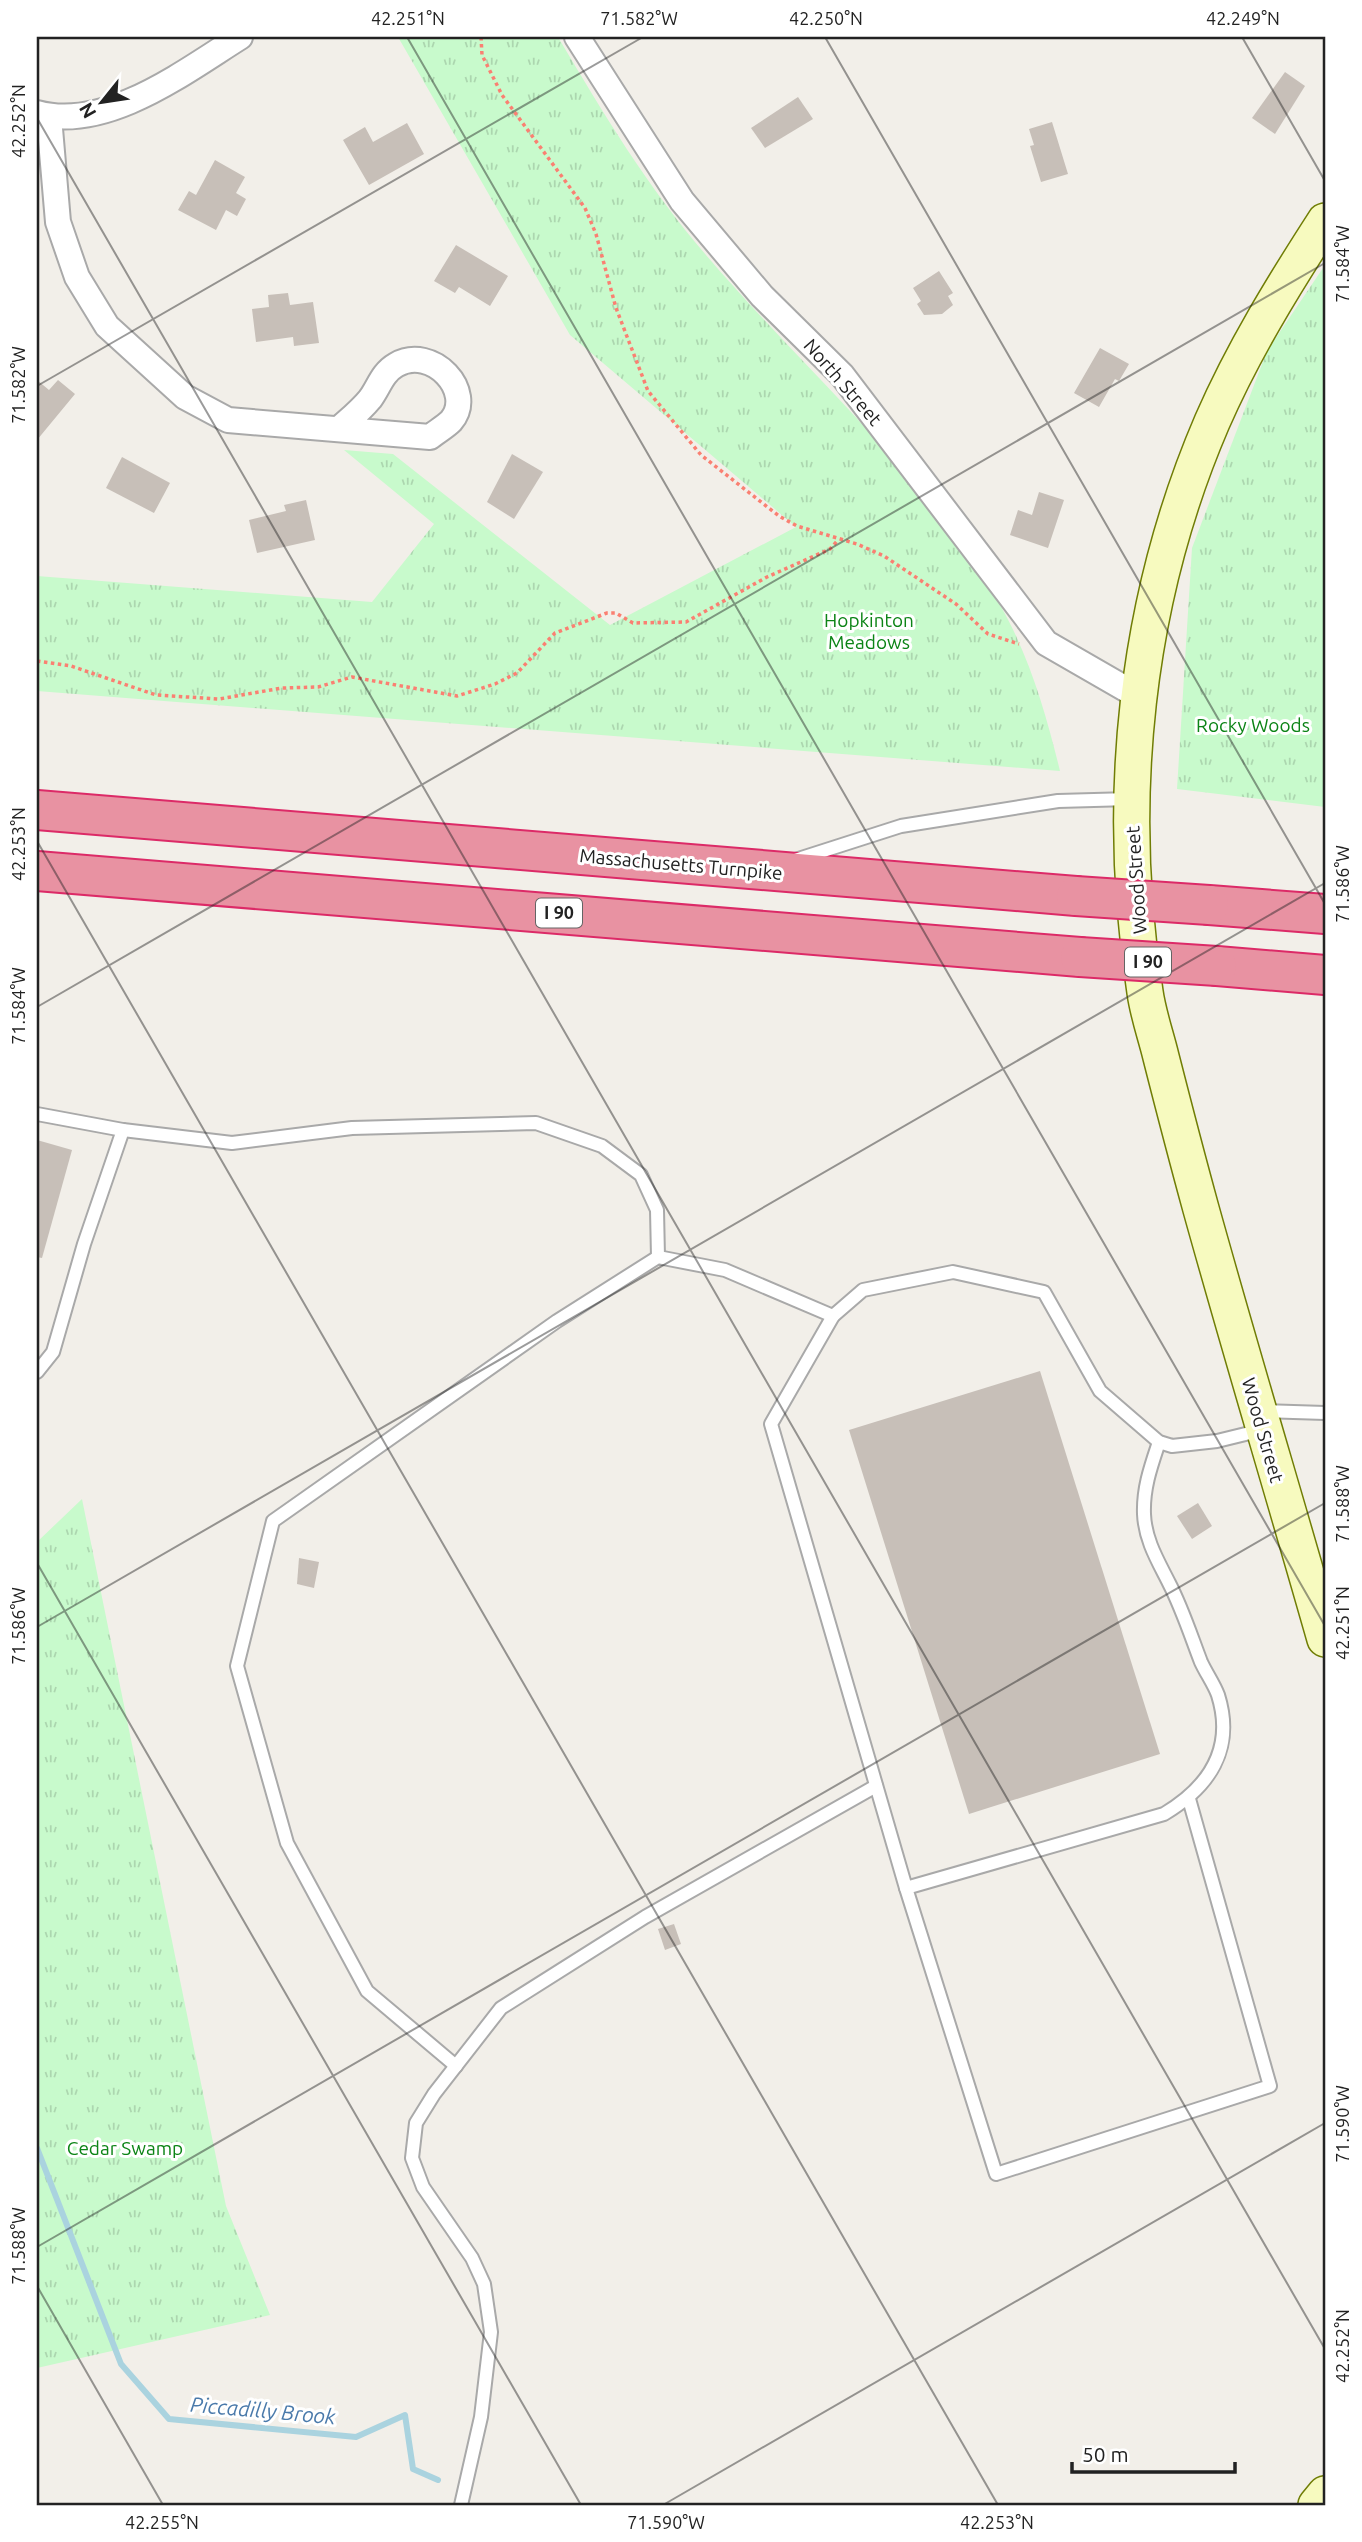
<svg xmlns="http://www.w3.org/2000/svg" width="1362" height="2542" font-family="Ubuntu,sans-serif">
  <style>
    .park { fill: url(#park-tufts) }
    .lines { fill: none; stroke-linecap: round; stroke-linejoin: round }
    .stream { stroke: #aad3df; stroke-width: 6 }
    .building { fill: #c7bfb8 }
    .lane-casing { stroke: #a9a9a9; stroke-width: 16 }
    .street-casing { stroke: #a9a9a9; stroke-width: 28 }
    .secondary-casing { stroke: #707d05; stroke-width: 38 }
    .highway-casing { stroke: #dc2a67; stroke-width: 42 }
    .path { stroke: #fa8072; stroke-width: 3.5; stroke-dasharray: 3.5 3.5; stroke-linecap: butt }
    .lane { stroke: #fff; stroke-width: 12 }
    .street { stroke: #fff; stroke-width: 24 }
    .secondary { stroke: #f7fabf; stroke-width: 35 }
    .highway { stroke: #e892a2; stroke-width: 38 }
    .highway-bridge-casing { stroke: #dc2a67; stroke-width: 42; stroke-linecap: butt }
    .highway-bridge { stroke: #e892a2; stroke-width: 38 }
    .ticks { fill: none; stroke: #222; stroke-width: 2; stroke-opacity: 0.45 }
    .labels { text-anchor: middle; stroke-width: 6; stroke-linejoin: round; paint-order: stroke }
    .shield { fill: #fff; stroke: #646464; stroke-width: 2 }
    .shield-label { font-size: 18px; font-weight: bold; fill: #222 }
    .street-label { font-size: 19px; fill: #222; stroke: #fff }
    .park-label { font-size: 19px; fill: #0c8416; stroke: #fff }
    .water-label { font-size: 21px; font-style: italic; fill: #4a7aab; stroke: #fff }
    .neatline { fill: none; stroke: #222; stroke-width: 2.5 }
    .ticks-label { font-size: 18px; text-anchor: middle; fill: #222 }
  </style>
  <defs>
    <pattern id="park-tufts" width="24" height="20" patternUnits="userSpaceOnUse" patternTransform="scale(1.75)"><rect width="24" height="20" fill="#c8facc"/><path d="M3 7l-1-3M5 7V3M7 7l1-3M15 17l-1-3M17 17v-4M19 17l1-3" fill="none" stroke="#acd6af"/></pattern>
  </defs>
  <rect width="100%" height="100%" fill="#f2efe9"/>
  <g class="park">
    <path d="M398,37H558C603,113 648,188 706,255C804,370 923,471 999,603C1029,655 1046,713 1060,771L37,691V576L372,602L434,524L344,450L393,454L610,625L796,527L570,335Z"/>
    <polygon points="1325,265 1325,807 1177,789 1192,548 1267,351"/>
    <polygon points="82,1499 226,2206 270,2315 37,2368 37,1542"/>
  </g>
  <g class="lines">
    <polyline class="stream" points="37,2148 121,2364 169,2419 356,2437 405,2415 413,2469 438,2480"/>
  </g>
  <g class="building">
    <polygon points="1285,72 1305,86 1275,134 1252,118"/>
    <polygon points="798,97 813,119 765,148 751,128"/>
    <polygon points="1052,122 1068,174 1041,182 1030,146 1034,145 1029,129"/>
    <polygon points="407,123 424,154 369,185 343,140 365,127 373,142"/>
    <polygon points="215,160 245,177 236,193 246,199 237,216 226,210 216,230 178,210 189,191 196,195"/>
    <polygon points="456,245 508,276 490,306 459,287 455,293 434,281"/>
    <polygon points="939,271 953,293 948,296 953,305 942,314 924,315 917,304 921,301 913,288"/>
    <polygon points="288,293 290,305 313,302 319,343 294,346 293,337 256,342 252,309 269,307 268,295"/>
    <polygon points="1100,348 1129,364 1119,381 1115,379 1099,407 1074,393"/>
    <polygon points="37,380 49,390 58,380 75,394 37,440"/>
    <polygon points="512,454 543,472 514,519 487,502"/>
    <polygon points="122,457 170,483 154,513 106,488"/>
    <polygon points="1039,492 1064,500 1048,548 1010,535 1018,510 1032,515"/>
    <polygon points="306,500 315,540 257,553 249,520 286,511 284,505"/>
    <polygon points="37,1140 72,1150 42,1258 37,1257"/>
    <polygon points="1040,1371 1160,1754 969,1814 849,1430"/>
    <polygon points="1198,1503 1212,1526 1192,1539 1177,1516"/>
    <polygon points="299,1558 319,1562 314,1588 297,1584"/>
    <polygon points="674,1924 681,1944 665,1950 658,1929"/>
  </g>
  <g class="lines">
    <g class="lane-casing">
      <g id="lane">
        <polyline points="795,860 901,826 1058,801 1130,799"/>
        <polyline points="37,1114 123,1130 232,1143 352,1128 536,1123 602,1146 641,1175 657,1210 658,1257"/>
        <path d="M833,1316L771,1424L906,1888L1164,1814C1209,1787 1235,1749 1218,1695C1214,1684 1206,1673 1201,1662C1191,1636 1182,1608 1169,1583C1158,1561 1145,1540 1144,1514C1143,1488 1151,1466 1159,1442"/>
        <polyline points="37,1372 53,1352 84,1244 123,1130"/>
        <polyline points="1261,1411 1325,1413"/>
        <polyline points="906,1888 996,2174 1270,2086 1189,1799"/>
        <polyline points="456,2066 367,1991 287,1843 237,1666 273,1521 557,1321 658,1257 725,1270 833,1316 863,1290 953,1272 1044,1292 1100,1391 1159,1442 1172,1446 1217,1441 1262,1430"/>
        <polyline points="461,2505 481,2417 491,2332 484,2284 472,2258 423,2187 412,2158 416,2123 434,2094 501,2008 645,1917 876,1786"/>
      </g>
    </g>
    <g class="street-casing">
      <g id="street">
        <polyline points="577,37 682,201 762,296 842,375 1046,643 1138,696"/>
        <path d="M37,113C106,132 184,72 240,37"/>
        <path d="M49,117L58,222L77,277L107,326L185,397L228,420L430,437C436,432 445,427 451,421C476,392 432,344 396,365C382,373 379,387 370,399C361,410 350,419 339,429"/>
      </g>
    </g>
    <g class="secondary-casing">
      <g id="secondary">
        <path d="M1325,221C1283,286 1243,351 1212,422C1135,601 1115,800 1145,992C1148,1014 1156,1036 1161,1057C1174,1108 1187,1158 1201,1209C1241,1353 1284,1495 1325,1639"/>
        <polyline points="1316,2505 1325,2494"/>
      </g>
    </g>
    <g class="highway-casing">
      <g id="highway">
        <polyline points="37,810 1076,896"/>
        <polyline points="37,871 1080,957"/>
        <polyline points="1209,905 1325,914"/>
        <polyline points="1217,966 1325,975"/>
      </g>
    </g>
    <g class="path">
      <polyline points="481,37 482,55 502,95 585,208 596,234 616,308 648,391 701,455 779,516 797,526 857,544 884,556 956,604 988,634 1019,644"/>
      <polyline points="37,661 71,666 156,695 219,699 282,688 318,687 352,677 457,696 495,684 517,673 555,633 607,613 616,613 633,623 686,622 767,577 830,549 838,540"/>
    </g>
    <use href="#lane" class="lane"/>
    <use href="#street" class="street"/>
    <use href="#secondary" class="secondary"/>
    <use href="#highway" class="highway"/>
    <g class="highway-bridge-casing">
      <g id="highway-bridge">
        <polyline points="1076,896 1209,905"/>
        <polyline points="1080,957 1217,966"/>
      </g>
    </g>
    <use href="#highway-bridge" class="highway-bridge"/>
  </g>
  <path class="ticks" d="M407,37L1325,1626M825,37L1325,904M1242,37L1325,181M37,118L1325,2349M37,386L643,37M37,841L998,2505M37,1007L1325,263M37,1563L581,2505M37,1627L1325,883M37,2247L1325,1503M37,2286L163,2505M663,2505L1325,2123"/>
  <g class="labels">
    <g class="shield">
      <rect x="536" y="898.5" width="46" height="29" rx="5"/>
      <rect x="1125" y="947.5" width="46" height="29" rx="5"/>
    </g>
    <g class="shield-label">
      <text x="559" y="919">I 90</text>
      <text x="1148" y="968">I 90</text>
    </g>
    <g class="street-label">
      <text transform="translate(843 382) rotate(49)" y="7">North Street</text>
      <text transform="translate(681 864) rotate(5)" y="7">Massachusetts Turnpike</text>
      <text transform="translate(1136 880) rotate(-94)" y="7">Wood Street</text>
      <text transform="translate(1263 1430) rotate(74)" y="7">Wood Street</text>
    </g>
    <g class="park-label">
      <text x="869" y="627">Hopkinton<tspan x="869" dy="22">Meadows</tspan></text>
      <text x="1253" y="732">Rocky Woods</text>
      <text x="125" y="2155">Cedar Swamp</text>
    </g>
    <g class="water-label">
      <text transform="translate(263 2411) rotate(5)" y="7">Piccadilly Brook</text>
    </g>
  </g>
  <rect width="1362" height="2542" fill="none" stroke="#ffffff" stroke-width="77"/>
  <g transform="translate(102 102) rotate(240)" stroke="#ffffff" stroke-width="5" paint-order="stroke">
  <path d="M0-5L12 26L0 18L-12 26Z" fill="#222222"/>
  <text y="-10" font-size="19" font-weight="bold" text-anchor="middle" fill="#222222">N</text>
  </g>
  <path d="M1072 2462v10h163v-10" fill="none" stroke="#222222" stroke-width="3.5"/>
  <text x="1082" y="2462" font-size="21" fill="#222222" stroke="#ffffff" stroke-width="5" paint-order="stroke">50 m</text>
  <rect x="38" y="38" width="1286" height="2466" class="neatline"/>
  <g class="ticks-label">
    <text x="408" y="25">42.251°N</text>
    <text x="639" y="25">71.582°W</text>
    <text x="826" y="25">42.250°N</text>
    <text x="1243" y="25">42.249°N</text>
    <text transform="translate(19 121) rotate(-90)" y="6">42.252°N</text>
    <text transform="translate(1343 264) rotate(-90)" y="6">71.584°W</text>
    <text transform="translate(19 385) rotate(-90)" y="6">71.582°W</text>
    <text transform="translate(19 844) rotate(-90)" y="6">42.253°N</text>
    <text transform="translate(1343 884) rotate(-90)" y="6">71.586°W</text>
    <text transform="translate(19 1006) rotate(-90)" y="6">71.584°W</text>
    <text transform="translate(1343 1504) rotate(-90)" y="6">71.588°W</text>
    <text transform="translate(1343 1623) rotate(-90)" y="6">42.251°N</text>
    <text transform="translate(19 1626) rotate(-90)" y="6">71.586°W</text>
    <text transform="translate(1343 2124) rotate(-90)" y="6">71.590°W</text>
    <text transform="translate(19 2246) rotate(-90)" y="6">71.588°W</text>
    <text transform="translate(1343 2346) rotate(-90)" y="6">42.252°N</text>
    <text x="162" y="2529">42.255°N</text>
    <text x="666" y="2529">71.590°W</text>
    <text x="997" y="2529">42.253°N</text>
  </g>
</svg>
